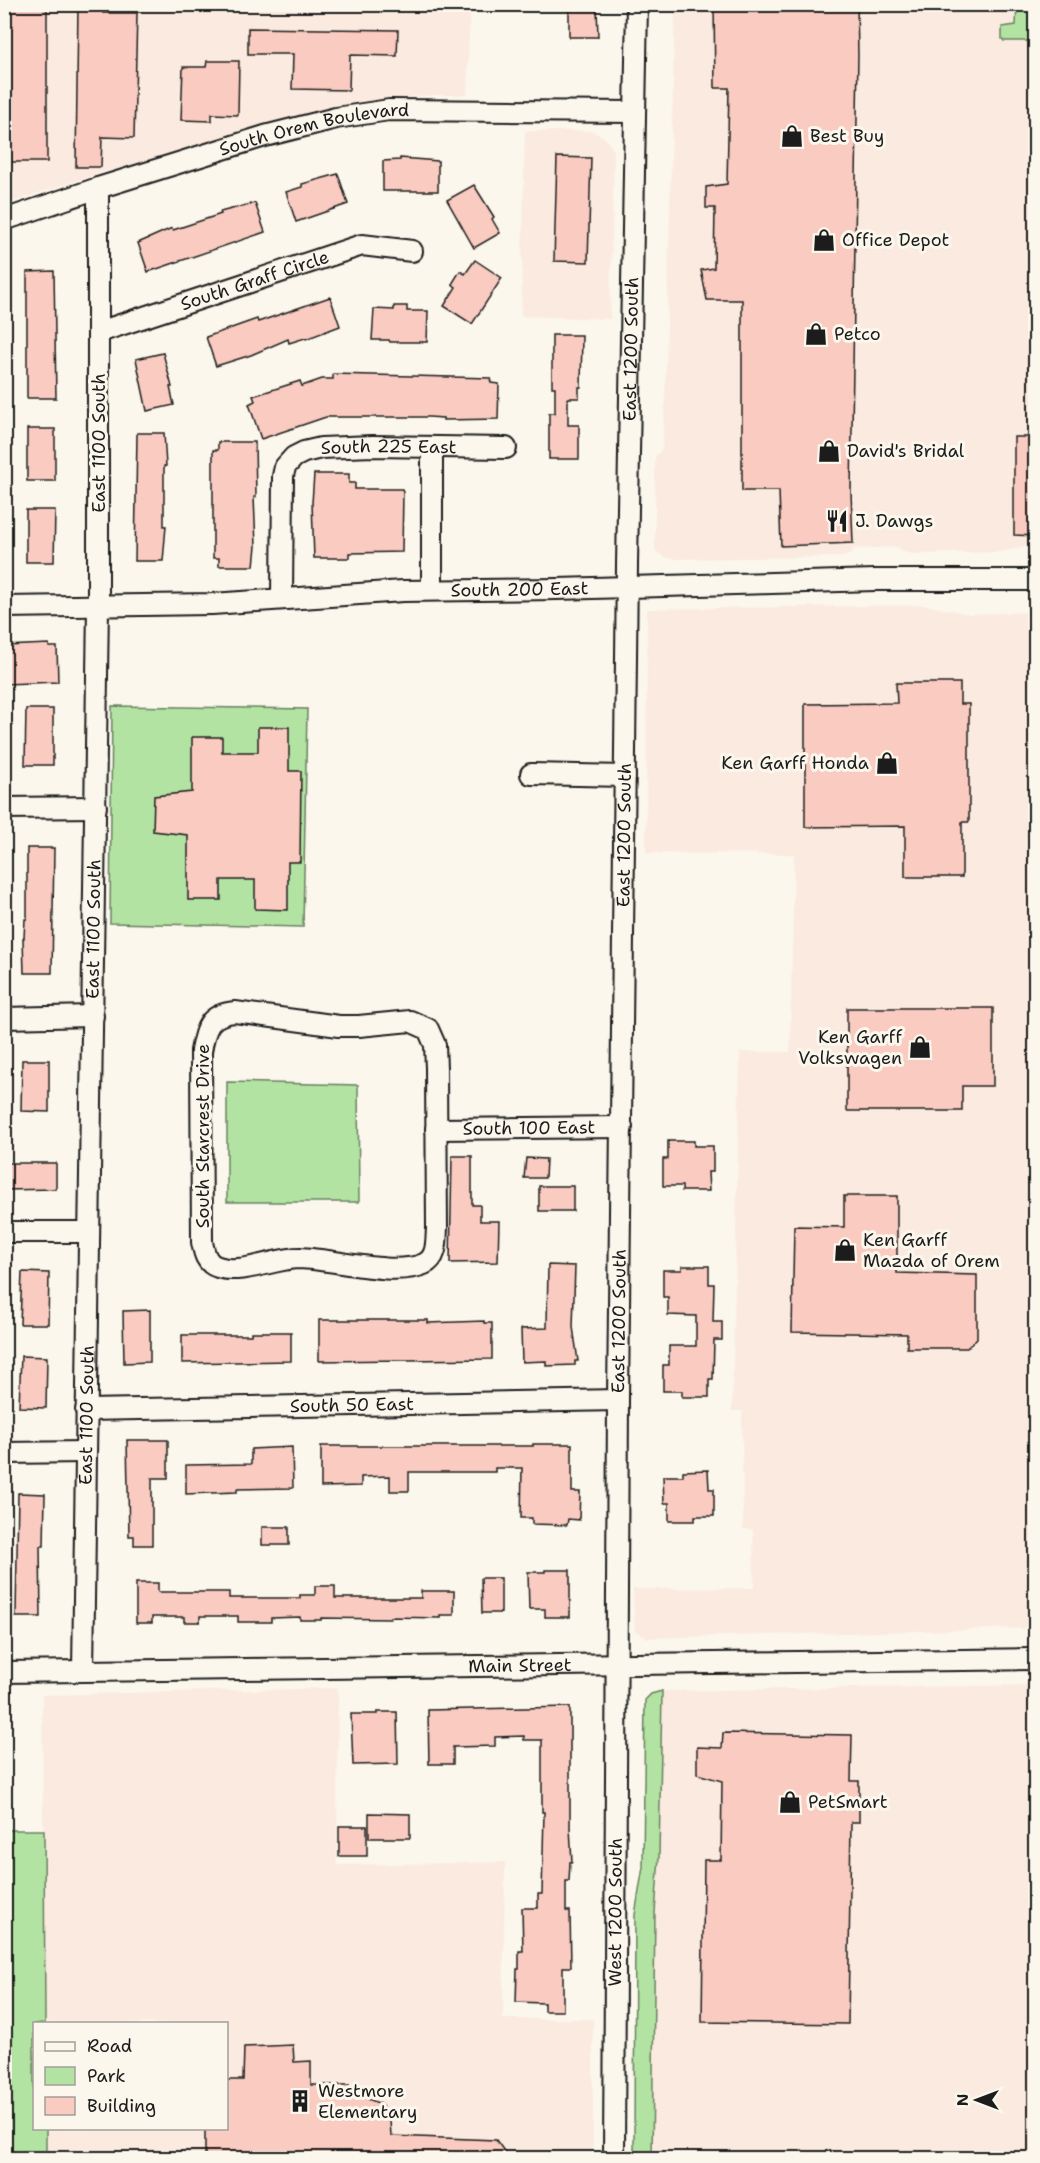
<svg xmlns="http://www.w3.org/2000/svg" width="1040" height="2163" font-family="'Shantell Sans',sans-serif">
  <style>
    .built { fill: #fbeadf }
    .green { fill: #b3e3a3; stroke: #688060; stroke-width: 1.5 }
    .building { fill: #facbc0; stroke: #1c1c1c; stroke-width: 1.5 }
    .lines { fill: none; stroke-linecap: round; stroke-linejoin: round }
    .minor-casing { stroke: #1c1c1c; stroke-width: 24 }
    .minor { stroke: #fbf7ec; stroke-width: 20 }
    .labels { text-anchor: middle; stroke-width: 6; stroke-linejoin: round; paint-order: stroke }
    .street-label { font-size: 18px; fill: #1c1c1c; stroke: #fbf7ec }
    .poi-label { font-size: 18px; fill: #1c1c1c; stroke: #fbf7ec; text-anchor: start }
  </style>
  <rect width="100%" height="100%" fill="#fbf7ec"/>
  <filter id="ink" filterUnits="userSpaceOnUse"><feTurbulence type="fractalNoise" baseFrequency=".0167" numOctaves="2"/><feDisplacementMap in="SourceGraphic" scale="12" xChannelSelector="R" yChannelSelector="G"/><feConvolveMatrix kernelMatrix="1 2 1 2 8 2 1 2 1" color-interpolation-filters="sRGB"/></filter>
  <g filter="url(#ink)">
    <g class="built">
      <polygon points="4,5 470,5 467,95 433,95 392,99 104,172 5,204"/>
      <polygon points="675,5 1035,5 1035,545 999,552 914,554 903,552 898,547 853,549 851,554 844,557 675,559 664,557 658,553 655,549 655,457 662,449 665,403"/>
      <polygon points="525,131 592,131 604,137 614,151 610,319 521,316"/>
      <polygon points="925,605 969,614 1035,612 1035,1628 647,1638 635,1631 633,1589 754,1588 753,1530 743,1529 742,1411 732,1411 740,1052 790,1052 794,854 646,853 647,609"/>
      <polygon points="1035,1685 1035,2158 652,2158 655,1912 659,1857 662,1691"/>
      <polygon points="338,1688 337,1865 505,1862 503,2019 593,2019 593,2158 46,2158 46,2129 226,2128 226,2024 45,2023 42,1695"/>
    </g>
    <g class="green">
      <polygon points="1017,5 1035,5 1035,41 1004,41 1002,39 1002,27 1016,25"/>
      <polygon points="112,706 307,709 303,927 110,923"/>
      <polygon points="227,1082 358,1085 359,1202 227,1202"/>
      <polygon points="662,1691 659,1857 655,1912 652,2158 634,2158 635,1915 643,1867 645,1700 651,1694"/>
      <polygon points="5,1830 44,1830 45,2023 34,2024 34,2128 46,2129 46,2158 5,2158"/>
    </g>
    <g class="building">
      <rect x="4" y="4" width="43" height="158"/>
      <polygon points="78,4 103,4 103,13 137,13 134,138 102,137 101,167 76,167"/>
      <polygon points="714,4 857,4 858,55 851,492 853,543 781,546 779,491 742,491 742,300 707,300 701,270 714,268 715,208 706,208 706,187 727,184 729,88 715,88"/>
      <polygon points="597,7 598,37 569,37 569,8"/>
      <polygon points="248,28 398,30 397,56 350,55 349,90 292,89 293,54 248,54"/>
      <polygon points="207,61 239,61 238,115 212,114 212,121 181,120 183,67 206,67"/>
      <polygon points="557,157 591,158 588,262 554,261"/>
      <polygon points="400,158 438,161 438,191 383,191 383,161 400,160"/>
      <polygon points="338,174 348,204 296,222 286,192 302,187 302,184"/>
      <polygon points="474,185 494,217 492,219 500,233 474,248 447,200"/>
      <polygon points="255,203 265,232 148,272 138,243 172,228 173,230 221,214 220,212"/>
      <polygon points="475,260 502,278 472,324 444,306 456,287 452,284 460,271 465,274"/>
      <polygon points="54,271 56,398 27,398 27,272"/>
      <polygon points="330,297 340,326 306,339 305,338 289,343 288,339 251,355 216,366 206,337 257,319 258,322"/>
      <polygon points="394,306 407,306 407,311 428,311 427,342 390,342 389,340 372,340 374,309 394,310"/>
      <polygon points="552,335 582,335 581,387 579,387 579,398 568,398 568,425 579,425 579,459 549,459 549,413 555,413 555,387 552,387"/>
      <polygon points="163,353 172,387 170,387 174,405 147,411 136,359"/>
      <polygon points="333,374 490,378 491,383 499,384 498,419 443,420 443,418 429,417 326,417 261,439 249,404 255,401 253,396 300,381 302,386 322,379 333,379"/>
      <rect x="27" y="429" width="28" height="52"/>
      <polygon points="137,433 164,433 166,466 164,466 164,526 166,526 163,561 135,561"/>
      <polygon points="1014,437 1035,437 1035,536 1014,535"/>
      <polygon points="218,442 255,442 256,497 254,497 256,546 254,566 219,566 219,558 213,558 213,450 218,450"/>
      <polygon points="314,474 349,474 349,483 355,483 355,489 402,489 403,492 402,552 349,553 349,558 314,558 312,503"/>
      <polygon points="26,510 55,510 54,562 26,562"/>
      <polygon points="49,644 49,647 57,647 58,682 4,684 4,646"/>
      <polygon points="896,683 960,683 960,704 969,704 969,822 962,822 962,877 905,877 905,826 805,827 805,704 897,703"/>
      <polygon points="26,709 53,709 53,765 25,765"/>
      <polygon points="258,727 289,727 289,771 301,771 300,862 288,862 288,910 255,909 255,880 221,880 221,900 188,900 188,835 153,831 154,796 192,792 192,737 222,737 222,752 258,752"/>
      <polygon points="27,848 54,848 52,973 24,973 23,938 24,938 25,919 27,919"/>
      <polygon points="847,1008 993,1008 993,1086 962,1086 962,1111 847,1111"/>
      <polygon points="22,1060 49,1060 49,1112 21,1111"/>
      <polygon points="668,1141 694,1141 694,1146 713,1146 713,1172 708,1172 709,1191 682,1191 682,1186 663,1186 663,1159 668,1159"/>
      <polygon points="452,1156 472,1156 472,1205 480,1205 480,1221 499,1221 498,1262 450,1263"/>
      <polygon points="526,1158 546,1159 545,1178 524,1178"/>
      <polygon points="4,1163 56,1163 56,1189 4,1190"/>
      <rect x="539" y="1186" width="34" height="25"/>
      <polygon points="844,1196 897,1196 897,1273 977,1275 977,1338 967,1348 907,1348 907,1334 792,1332 794,1226 844,1227"/>
      <polygon points="548,1265 575,1266 573,1327 578,1361 575,1361 575,1365 546,1366 546,1361 522,1362 521,1329 547,1328"/>
      <polygon points="682,1266 709,1266 709,1284 714,1284 713,1322 722,1322 722,1340 714,1340 713,1379 709,1379 709,1397 682,1397 682,1391 663,1391 663,1365 669,1365 669,1346 696,1346 696,1316 668,1315 668,1297 663,1297 663,1270 682,1270"/>
      <polygon points="22,1272 49,1273 48,1324 20,1324"/>
      <polygon points="150,1310 150,1362 124,1363 123,1311"/>
      <polygon points="319,1320 428,1320 428,1323 484,1321 484,1323 492,1323 492,1359 319,1361"/>
      <polygon points="251,1332 291,1332 291,1361 182,1363 182,1335 251,1335"/>
      <polygon points="21,1356 47,1357 46,1408 19,1407"/>
      <polygon points="127,1440 168,1440 168,1478 152,1478 152,1545 134,1545 134,1536 129,1536"/>
      <polygon points="533,1444 572,1444 572,1492 580,1492 579,1520 568,1519 567,1525 532,1524 532,1518 521,1518 522,1468 495,1468 495,1472 409,1472 409,1491 390,1491 390,1476 361,1477 361,1486 321,1487 321,1446 533,1446"/>
      <polygon points="292,1447 293,1488 237,1489 237,1492 186,1494 186,1465 251,1464 251,1449"/>
      <polygon points="708,1470 709,1489 714,1489 714,1516 695,1516 695,1521 669,1521 669,1503 664,1503 663,1476 683,1476 683,1471"/>
      <polygon points="18,1493 45,1494 44,1546 40,1546 41,1617 16,1617"/>
      <rect x="262" y="1527" width="27" height="18"/>
      <polygon points="545,1570 570,1570 570,1617 545,1617 545,1609 529,1609 528,1572 545,1572"/>
      <polygon points="481,1578 501,1578 501,1613 482,1613"/>
      <polygon points="136,1583 158,1583 158,1592 229,1592 229,1598 300,1598 300,1595 315,1595 315,1586 335,1586 335,1598 421,1598 421,1591 454,1591 454,1615 440,1615 440,1618 390,1617 390,1619 321,1618 321,1620 300,1620 300,1617 271,1618 271,1622 238,1622 238,1616 200,1616 200,1622 184,1622 184,1617 152,1617 152,1623 136,1623"/>
      <polygon points="570,1707 570,1828 572,1862 570,1862 569,1881 566,1881 566,1911 570,1911 571,1967 563,1967 563,2011 544,2011 544,2003 516,2002 517,1969 519,1969 519,1951 523,1951 522,1908 538,1908 538,1894 542,1894 544,1812 542,1812 542,1740 524,1740 524,1736 495,1737 495,1746 453,1747 453,1764 429,1764 428,1710"/>
      <polygon points="377,1712 397,1712 398,1764 353,1765 351,1714 377,1714"/>
      <polygon points="723,1733 852,1735 851,1781 859,1781 859,1822 851,1822 848,2024 702,2022 704,1860 721,1860 722,1781 697,1774 697,1747 722,1748"/>
      <polygon points="369,1813 410,1814 410,1838 369,1838"/>
      <rect x="339" y="1826" width="28" height="30"/>
      <polygon points="293,2045 294,2062 311,2061 311,2085 349,2085 349,2098 363,2097 381,2104 390,2120 391,2136 496,2140 509,2158 205,2158 205,2128 226,2128 226,2080 243,2080 244,2047"/>
    </g>
    <g class="lines">
      <g class="minor-casing">
        <g id="minor">
          <path id="s1" d="M4,220L98,188L265,136L336,118L389,110L635,112"/>
          <path id="s2" d="M99,332L362,245L412,251"/>
          <polyline points="432,448 432,590"/>
          <path id="s3" d="M282,599L283,476L285,467L294,457L304,452L321,448L373,446L506,448"/>
          <path id="s4" d="M4,607L212,604L403,591L557,589L875,580H1036"/>
          <polyline points="531,774 625,776"/>
          <polyline points="4,808 96,807"/>
          <path d="M235,1012L339,1026H359L410,1021L428,1029L435,1045L436,1068L437,1228C436,1240 438,1258 424,1264C394,1277 333,1259 300,1258C275,1258 242,1275 218,1267C206,1264 204,1252 202,1242L201,1051C205,1028 209,1014 235,1012Z"/>
          <polyline points="4,1018 93,1016"/>
          <path id="s5" d="M436,1129L622,1127"/>
          <polyline points="4,1232 88,1232"/>
          <path id="s6" d="M86,1410L618,1400"/>
          <polyline points="4,1453 85,1452"/>
          <path id="s7" d="M83,1671L98,605V188"/>
          <path id="s8" d="M4,1672L1036,1659"/>
          <path id="s9" d="M614,2158L618,1400L627,565L637,4"/>
        </g>
      </g>
      <use href="#minor" class="minor"/>
    </g>
  </g>
  <defs>
    <g id="shop-bare" transform="scale(1.8)"><path d="M-5-2.5h2.3a2.7 3.5 0 0 1 5.4 0H5L5.5 6h-11ZM-1.5-2.5h3a1.5 2.3 0 0 0-3 0Z" fill="#1c1c1c" stroke="#fbf7ec" stroke-width="2.5" paint-order="stroke"/></g>
    <g id="restaurant-bare" transform="scale(1.8)"><path d="M-5-6h1v4h1v-4h1v4h1v-4h1v5L-1.5 .5V6h-2V.5L-5-1ZM5-6V6H3V1.5H1.5Q1.5-4 5-6Z" fill="#1c1c1c" stroke="#fbf7ec" stroke-width="2.5" paint-order="stroke"/></g>
    <g id="building-bare" transform="scale(1.8)"><path d="M-4-6H4V6H1V3H-1V6H-4ZM-2.5-4.3h1.7v1.8h-1.7ZM.8-4.3h1.7v1.8H.8ZM-2.5-1h1.7V.8h-1.7ZM.8-1h1.7V.8H.8Z" fill="#1c1c1c" stroke="#fbf7ec" stroke-width="2.5" paint-order="stroke"/></g>
  </defs>
  <g fill-rule="evenodd">
    <use href="#shop-bare" x="792" y="136"/>
    <use href="#shop-bare" x="824" y="240"/>
    <use href="#shop-bare" x="816" y="334"/>
    <use href="#shop-bare" x="829" y="451"/>
    <use href="#restaurant-bare" x="837" y="521"/>
    <use href="#shop-bare" x="887" y="763"/>
    <use href="#shop-bare" x="920" y="1047"/>
    <use href="#shop-bare" x="845" y="1250"/>
    <use href="#shop-bare" x="790" y="1802"/>
    <use href="#building-bare" x="300" y="2101"/>
  </g>
  <g class="labels">
    <g class="street-label">
      <text dy="6" stroke="none"><textPath href="#s1" startOffset="324">South Orem Boulevard</textPath></text>
      <text dy="6" stroke="none"><textPath href="#s2" startOffset="164">South Graff Circle</textPath></text>
      <text dy="6" stroke="none"><textPath href="#s9" startOffset="1809">East 1200 South</textPath></text>
      <text transform="translate(99 443) rotate(-90)" y="6">East 1100 South</text>
      <text dy="6" stroke="none"><textPath href="#s3" startOffset="242">South 225 East</textPath></text>
      <text dy="6" stroke="none"><textPath href="#s4" startOffset="516">South 200 East</textPath></text>
      <text dy="6" stroke="none"><textPath href="#s9" startOffset="1323">East 1200 South</textPath></text>
      <text dy="6" stroke="none"><textPath href="#s7" startOffset="742">East 1100 South</textPath></text>
      <text dy="6" stroke="none"><textPath href="#s5" startOffset="93">South 100 East</textPath></text>
      <text transform="translate(203 1136) rotate(-90)" y="6">South Starcrest Drive</text>
      <text dy="6" stroke="none"><textPath href="#s9" startOffset="837">East 1200 South</textPath></text>
      <text dy="6" stroke="none"><textPath href="#s6" startOffset="266">South 50 East</textPath></text>
      <text dy="6" stroke="none"><textPath href="#s7" startOffset="256">East 1100 South</textPath></text>
      <text dy="6" stroke="none"><textPath href="#s8" startOffset="516">Main Street</textPath></text>
      <text dy="6" stroke="none"><textPath href="#s9" startOffset="246">West 1200 South</textPath></text>
    </g>
    <g class="poi-label">
      <text x="810" y="142">Best Buy</text>
      <text x="842" y="246">Office Depot</text>
      <text x="834" y="340">Petco</text>
      <text x="847" y="457">David's Bridal</text>
      <text x="855" y="527">J. Dawgs</text>
      <text x="869" y="769" text-anchor="end">Ken Garff Honda</text>
      <text x="902" y="1043" text-anchor="end">Ken Garff<tspan x="902" dy="21">Volkswagen</tspan></text>
      <text x="863" y="1246">Ken Garff<tspan x="863" dy="21">Mazda of Orem</tspan></text>
      <text x="808" y="1808">PetSmart</text>
      <text x="318" y="2097">Westmore<tspan x="318" dy="21">Elementary</tspan></text>
    </g>
  </g>
  <rect width="1040" height="2163" fill="none" stroke="#fbf7ec" stroke-width="24"/>
  <rect x="12" y="12" width="1016" height="2139" fill="none" stroke="#1c1c1c" stroke-width="2" filter="url(#ink)"/>
  <rect x="33" y="2022" width="195" height="108" fill="#fbf7ec" stroke="#a29f99" stroke-width="1.5"/>
  <rect x="45" y="2042" width="30" height="9" fill="#fbf7ec" stroke="#a29f99" stroke-width="1.5"/>
  <text x="87" y="2052" font-size="18" fill="#1c1c1c">Road</text>
  <rect x="45" y="2067" width="30" height="18" fill="#b3e3a3" stroke="#a29f99" stroke-width="1.5"/>
  <text x="87" y="2082" font-size="18" fill="#1c1c1c">Park</text>
  <rect x="45" y="2097" width="30" height="18" fill="#facbc0" stroke="#a29f99" stroke-width="1.5"/>
  <text x="87" y="2112" font-size="18" fill="#1c1c1c">Building</text>
  <g transform="translate(977 2100) rotate(270)" stroke="#fbf7ec" stroke-width="4.5" paint-order="stroke">
  <path d="M0-4.5L10 22L0 15L-10 22Z" fill="#1c1c1c"/>
  <text y="-9" font-size="16" font-weight="bold" text-anchor="middle" fill="#1c1c1c">N</text>
  </g>
</svg>
